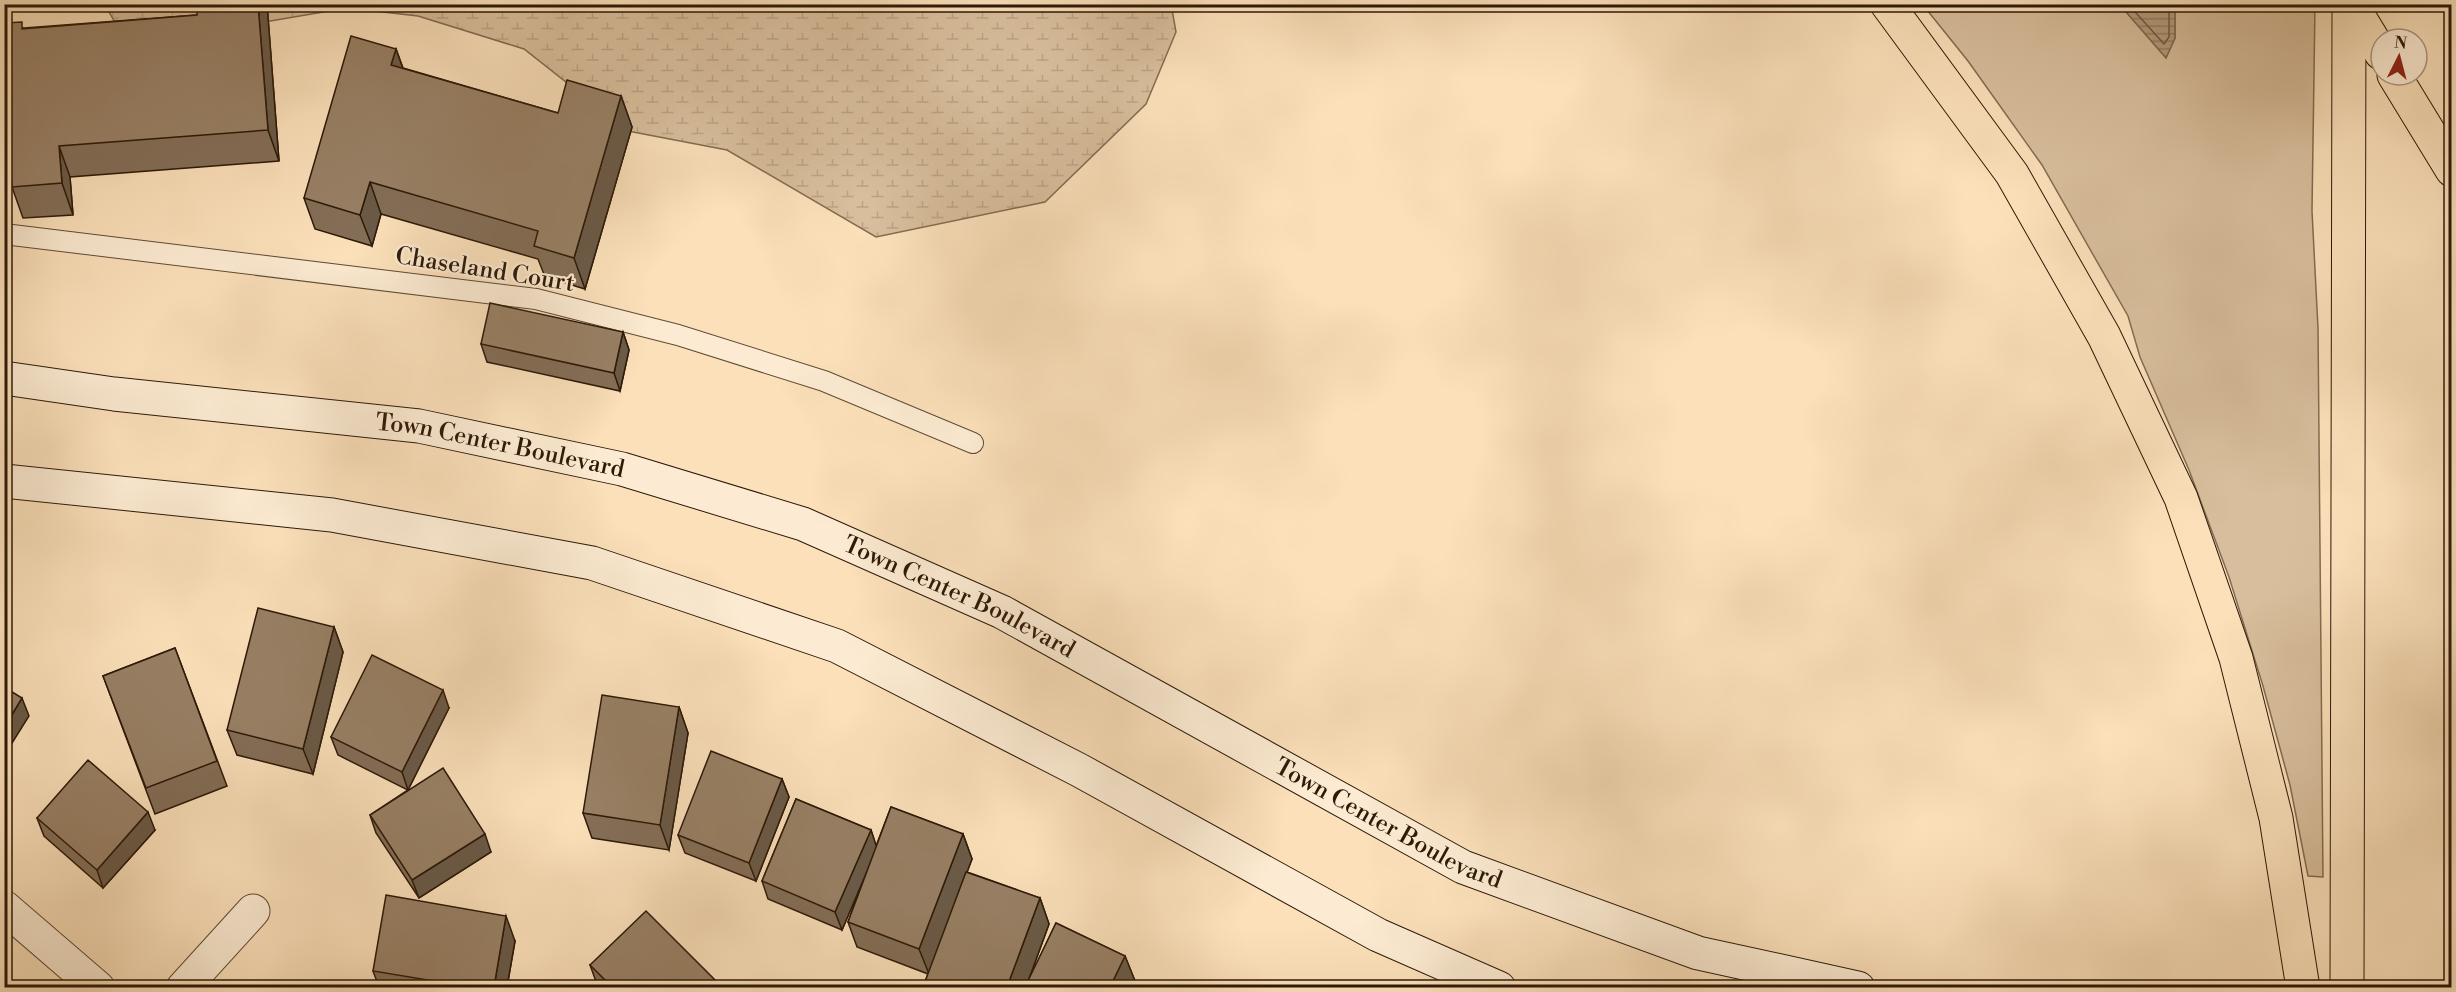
<svg xmlns="http://www.w3.org/2000/svg" width="2456" height="992" font-family="'Libre Bodoni',serif">
  <style>
    .grass { fill: #d8be9c; stroke: #826c52; stroke-width: 1.5 }
    .wetland { fill: url(#wetland-marsh); stroke: #826c52; stroke-width: 1.5 }
    .water { fill: url(#water-rules); stroke: #7f684e; stroke-width: 1.5 }
    .lines { fill: none; stroke-linecap: round; stroke-linejoin: round }
    .shore { stroke: #715a42; stroke-width: 1.5 }
    .service-casing { stroke: #604b34; stroke-width: 22 }
    .minor-casing { stroke: #604b34; stroke-width: 35 }
    .secondary-casing { stroke: #2d1908; stroke-width: 35 }
    .motorway-casing { stroke: #2d1908; stroke-width: 35 }
    .service { stroke: #fcebd2; stroke-width: 20 }
    .minor { stroke: #fcebd2; stroke-width: 33 }
    .secondary { stroke: #fcebd2; stroke-width: 33 }
    .motorway { stroke: #fbe0ba; stroke-width: 33 }
    .wall { fill: #836e57; stroke: #2d1908; stroke-width: 1.5 }
    .shaded-wall { fill: #6a5a47; stroke: #2d1908; stroke-width: 1.5 }
    .building { fill: #988065; stroke: #2d1908; stroke-width: 1.5 }
    .labels { text-anchor: middle; stroke-width: 4.5; stroke-linejoin: round; paint-order: stroke }
    .street-label { font-size: 24px; fill: #2d1908; stroke: #fcebd2 }
  </style>
  <defs>
    <pattern id="wetland-marsh" width="20" height="14" patternUnits="userSpaceOnUse" patternTransform="scale(1.5)"><rect width="20" height="14" fill="#d8be9c"/><path d="M1 5h8M5 5V1M11 12h8M15 12V8" fill="none" stroke="#baa385"/></pattern>
    <pattern id="water-rules" width="6" height="5" patternUnits="userSpaceOnUse" patternTransform="scale(1.5)"><rect width="6" height="5" fill="#b59c7d"/><path d="M0 2.5h6" fill="none" stroke="#947e64"/></pattern>
  </defs>
  <rect width="100%" height="100%" fill="#fbe0ba"/>
  <filter id="stains"><feTurbulence type="fractalNoise" baseFrequency=".00333" numOctaves="4"/><feColorMatrix values="0 0 0 0 .2 0 0 0 0 .09 0 0 0 0 .02 0 0 0 .5 -.17"/></filter>
  <radialGradient id="worn" r=".72"><stop offset=".6" stop-color="#630" stop-opacity="0"/><stop offset="1" stop-color="#630" stop-opacity=".3"/></radialGradient>
  <polygon class="grass" points="1923,5 2120,5 2166,57 2175,38 2175,5 2315,5 2312,211 2318,328 2323,877 2308,876 2290,785 2263,686 2229,577 2189,470 2140,357 2128,316 2042,165 1968,61"/>
  <polygon class="wetland" points="1171,4 1176,32 1146,104 1045,202 876,237 727,150 628,131 524,49 418,16 347,8 128,45 105,5"/>
  <polygon class="water" points="2120,5 2175,5 2175,38 2166,58"/>
  <g class="lines">
    <polyline class="shore" points="2128,4 2164,44 2169,37 2169,4"/>
    <g class="service-casing">
      <polyline id="service" points="4,234 536,299 678,335 824,381 973,443"/>
    </g>
    <g class="minor-casing">
      <g id="minor">
        <polyline points="4,907 98,988"/>
        <polyline points="183,988 253,911"/>
      </g>
    </g>
    <g class="secondary-casing">
      <g id="secondary">
        <path id="s1" d="M4,378L114,394L419,426L622,469L803,524L1002,612L1463,867L1698,953L1858,988"/>
        <polyline points="4,481 332,515 592,563 837,646 1079,770 1378,935 1499,988"/>
      </g>
    </g>
    <g class="motorway-casing">
      <g id="motorway">
        <polyline points="1887,4 2012,174 2104,336 2181,498 2236,658 2276,818 2303,988"/>
        <polyline points="2351,4 2381,53"/>
        <polyline points="2394,75 2452,170"/>
        <polyline points="2347,988 2349,4"/>
      </g>
    </g>
    <use href="#service" class="service"/>
    <use href="#minor" class="minor"/>
    <use href="#secondary" class="secondary"/>
    <use href="#motorway" class="motorway"/>
  </g>
  <g class="wall">
    <polygon points="267,4 279,161 70,177 73,215 23,218 12,187 12,183 4,184 4,23 24,28 197,15"/>
    <polygon points="396,49 403,68 558,113 621,96 632,127 585,289 545,277 538,259 381,214 372,246 315,229 304,198"/>
    <polygon points="623,332 629,350 620,391 487,362 481,344"/>
    <polygon points="334,627 343,652 313,774 237,755 227,730"/>
    <polygon points="175,648 227,786 155,814 103,676"/>
    <polygon points="679,707 688,733 669,850 592,838 583,813"/>
    <polygon points="449,708 408,790 491,852 419,898 376,833 370,815 408,790 338,755 331,737"/>
    <polygon points="782,779 789,797 756,881 685,853 678,835"/>
    <polygon points="796,799 871,830 876,846 891,807 963,834 972,859 967,872 1040,898 1049,924 1028,982 1056,923 1125,956 1135,981 1132,987 923,987 928,974 857,947 848,922 865,876 842,930 768,899 762,881"/>
    <polygon points="37,818 155,830 103,888 44,836"/>
    <polygon points="515,941 507,987 379,987 373,971"/>
    <polygon points="590,965 720,987 598,987"/>
  </g>
  <g class="shaded-wall">
    <polygon points="258,4 267,4 279,161 268,130"/>
    <polygon points="396,49 407,80 391,65"/>
    <polygon points="621,96 632,127 585,289 574,258"/>
    <polygon points="59,146 70,177 73,215 62,183"/>
    <polygon points="370,182 381,214 372,246 360,215"/>
    <polygon points="623,332 629,350 620,391 614,373"/>
    <polygon points="334,627 343,652 313,774 303,749"/>
    <polygon points="443,690 449,708 408,790 402,772"/>
    <polygon points="22,698 29,716 4,756 4,728"/>
    <polygon points="679,707 688,733 669,850 660,825"/>
    <polygon points="782,779 789,797 756,881 749,863"/>
    <polygon points="148,812 155,830 103,888 97,870"/>
    <polygon points="871,830 877,848 842,930 835,912"/>
    <polygon points="485,834 491,852 419,898 412,880"/>
    <polygon points="963,834 972,859 929,974 919,949"/>
    <polygon points="1040,898 1049,924 1026,987 1007,987"/>
    <polygon points="506,916 515,941 507,987 494,987"/>
    <polygon points="1125,956 1135,981 1132,987 1110,987"/>
  </g>
  <g class="building">
    <polygon points="197,4 258,4 268,130 59,146 62,183 12,187 9,152 4,152 4,23 22,22 22,29 197,15"/>
    <polygon points="351,36 396,49 391,65 558,113 567,80 621,96 574,258 534,246 538,231 370,182 360,215 304,198"/>
    <polygon points="490,303 623,332 614,373 481,344"/>
    <polygon points="258,608 334,627 303,749 227,730"/>
    <polygon points="175,648 217,761 146,788 103,676"/>
    <polygon points="372,655 443,690 402,772 331,737"/>
    <polygon points="4,687 22,698 4,728"/>
    <polygon points="602,695 679,707 660,825 583,813"/>
    <polygon points="711,751 782,779 749,863 678,835"/>
    <polygon points="88,760 148,812 97,870 37,818"/>
    <polygon points="443,768 485,834 412,880 370,815"/>
    <polygon points="796,799 871,830 835,912 762,881"/>
    <polygon points="891,807 963,834 919,949 848,922"/>
    <polygon points="966,872 1040,898 1007,987 923,987"/>
    <polygon points="386,895 506,916 494,987 470,987 373,971"/>
    <polygon points="646,911 720,985 717,987 612,987 590,965"/>
    <polygon points="1056,923 1125,956 1110,987 1025,987"/>
    <polygon points="349,981 356,987 343,987"/>
  </g>
  <g class="labels">
    <g class="street-label">
      <text transform="translate(485 269) rotate(9)" y="8">Chaseland Court</text>
      <text dy="8" stroke="none"><textPath href="#s1" startOffset="501">Town Center Boulevard</textPath></text>
      <text dy="8" stroke="none"><textPath href="#s1" startOffset="987">Town Center Boulevard</textPath></text>
      <text dy="8" stroke="none"><textPath href="#s1" startOffset="1473">Town Center Boulevard</textPath></text>
    </g>
  </g>
  <rect width="2456" height="992" fill="none" stroke="#fbe0ba" stroke-width="24"/>
  <rect x="6" y="6" width="2444" height="980" fill="none" stroke="#2d1908" stroke-width="3"/>
  <rect x="12" y="12" width="2432" height="968" fill="none" stroke="#2d1908" stroke-width="1.5"/>
  <g transform="translate(2399 57) rotate(6)"><circle r="28" fill="#fcebd2" stroke="#a99781" stroke-width="1.5"/>
  <path d="M0-4.5L10 22L0 15L-10 22Z" fill="#8f2418"/>
  <text y="-9" font-size="16" font-weight="bold" text-anchor="middle" fill="#2d1908">N</text>
  </g>
  <rect width="100%" height="100%" filter="url(#stains)"/>
  <rect width="100%" height="100%" fill="url(#worn)"/>
</svg>
